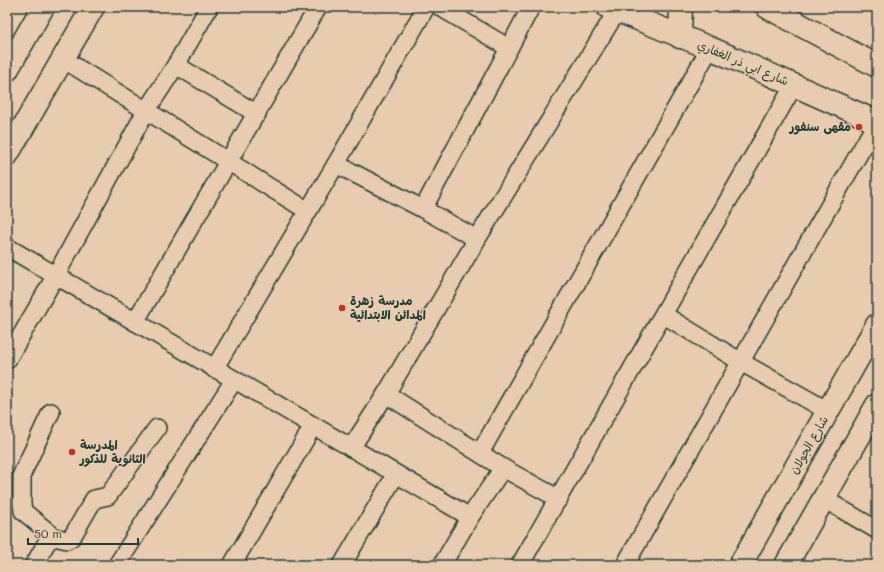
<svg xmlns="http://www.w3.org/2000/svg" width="884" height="572" font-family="Mali,'Playpen Sans Arabic',sans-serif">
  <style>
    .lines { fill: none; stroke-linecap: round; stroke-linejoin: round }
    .street-casing { stroke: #1f3d34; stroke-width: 20 }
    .secondary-casing { stroke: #1f3d34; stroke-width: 25 }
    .street { stroke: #e8ccaf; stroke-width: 17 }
    .secondary { stroke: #e8ccaf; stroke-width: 22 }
    .poi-dot { fill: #c8321e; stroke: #e8ccaf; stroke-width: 1.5 }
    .labels { text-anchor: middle; stroke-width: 3; stroke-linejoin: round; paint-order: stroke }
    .street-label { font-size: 12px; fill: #1f3d34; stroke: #e8ccaf }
    .poi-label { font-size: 12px; font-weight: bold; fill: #1f3d34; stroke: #e8ccaf; text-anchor: start }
  </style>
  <rect width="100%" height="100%" fill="#e8ccaf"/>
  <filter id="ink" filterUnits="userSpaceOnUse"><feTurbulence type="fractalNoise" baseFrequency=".025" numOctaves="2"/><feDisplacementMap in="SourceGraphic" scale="8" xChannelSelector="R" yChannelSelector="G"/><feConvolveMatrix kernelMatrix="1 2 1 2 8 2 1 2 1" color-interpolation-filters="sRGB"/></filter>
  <g filter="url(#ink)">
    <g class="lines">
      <g class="street-casing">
        <g id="street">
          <polyline points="440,7 509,48"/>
          <polyline points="63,59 308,211"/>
          <polyline points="176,65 257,114"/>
          <polyline points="336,164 423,209 477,239"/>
          <polyline points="423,209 531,7"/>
          <polyline points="7,247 470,517"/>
          <polyline points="664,315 741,362 828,411"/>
          <polyline points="135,322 318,7"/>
          <polyline points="7,360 56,275 146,111 176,65 209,7"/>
          <polyline points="214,369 336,164 426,7"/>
          <polyline points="386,394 503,468 559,499"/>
          <polyline points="51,412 22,474 22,504 23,511 54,537"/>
          <polyline points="351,448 386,394 477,239 617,11"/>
          <polyline points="480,453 710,48"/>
          <polyline points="824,499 877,530"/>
          <polyline points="34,565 47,542 54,537 67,540 72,537 94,499 108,496 157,428"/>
          <polyline points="117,565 234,380"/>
          <polyline points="232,565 313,426"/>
          <polyline points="342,565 396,474"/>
          <polyline points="442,565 470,517 503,468"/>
          <polyline points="520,565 794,85"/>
          <polyline points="625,565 877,122"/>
        </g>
      </g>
      <g class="secondary-casing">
        <g id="secondary">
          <polyline points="608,7 710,48 877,122"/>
          <polyline points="767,7 877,66"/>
          <polyline points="680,37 681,7"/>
          <polyline points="7,70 43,7"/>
          <polyline points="7,155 93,7"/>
          <polyline points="740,565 877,325"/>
          <polyline points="786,565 877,405"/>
        </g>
      </g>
      <use href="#street" class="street"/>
      <use href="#secondary" class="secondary"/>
    </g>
  </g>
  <g class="poi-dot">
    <circle cx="859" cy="127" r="4"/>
    <circle cx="342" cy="308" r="4"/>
    <circle cx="72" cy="452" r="4"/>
  </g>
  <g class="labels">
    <g class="street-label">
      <text transform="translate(743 63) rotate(23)" y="4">شارع ابي ذر الغفاري</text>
      <text transform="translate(809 445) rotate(-60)" y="4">شارع الجولان</text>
    </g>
    <g class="poi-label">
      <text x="851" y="131" text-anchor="end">مقهى سنفور</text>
      <text x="350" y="305">مدرسة زهرة<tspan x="350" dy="14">المدائن الابتدائية</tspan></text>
      <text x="80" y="449">المدرسة<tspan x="80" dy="14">الثانوية للذكور</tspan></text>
    </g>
  </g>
  <rect width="884" height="572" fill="none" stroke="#e8ccaf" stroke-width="24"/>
  <rect x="12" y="12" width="860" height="548" fill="none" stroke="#1f3d34" stroke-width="1.5" filter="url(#ink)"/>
  <path d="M28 538v6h110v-6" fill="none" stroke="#1f3d34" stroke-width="2"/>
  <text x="34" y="538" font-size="12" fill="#1f3d34" stroke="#e8ccaf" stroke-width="3" paint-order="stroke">50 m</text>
</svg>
